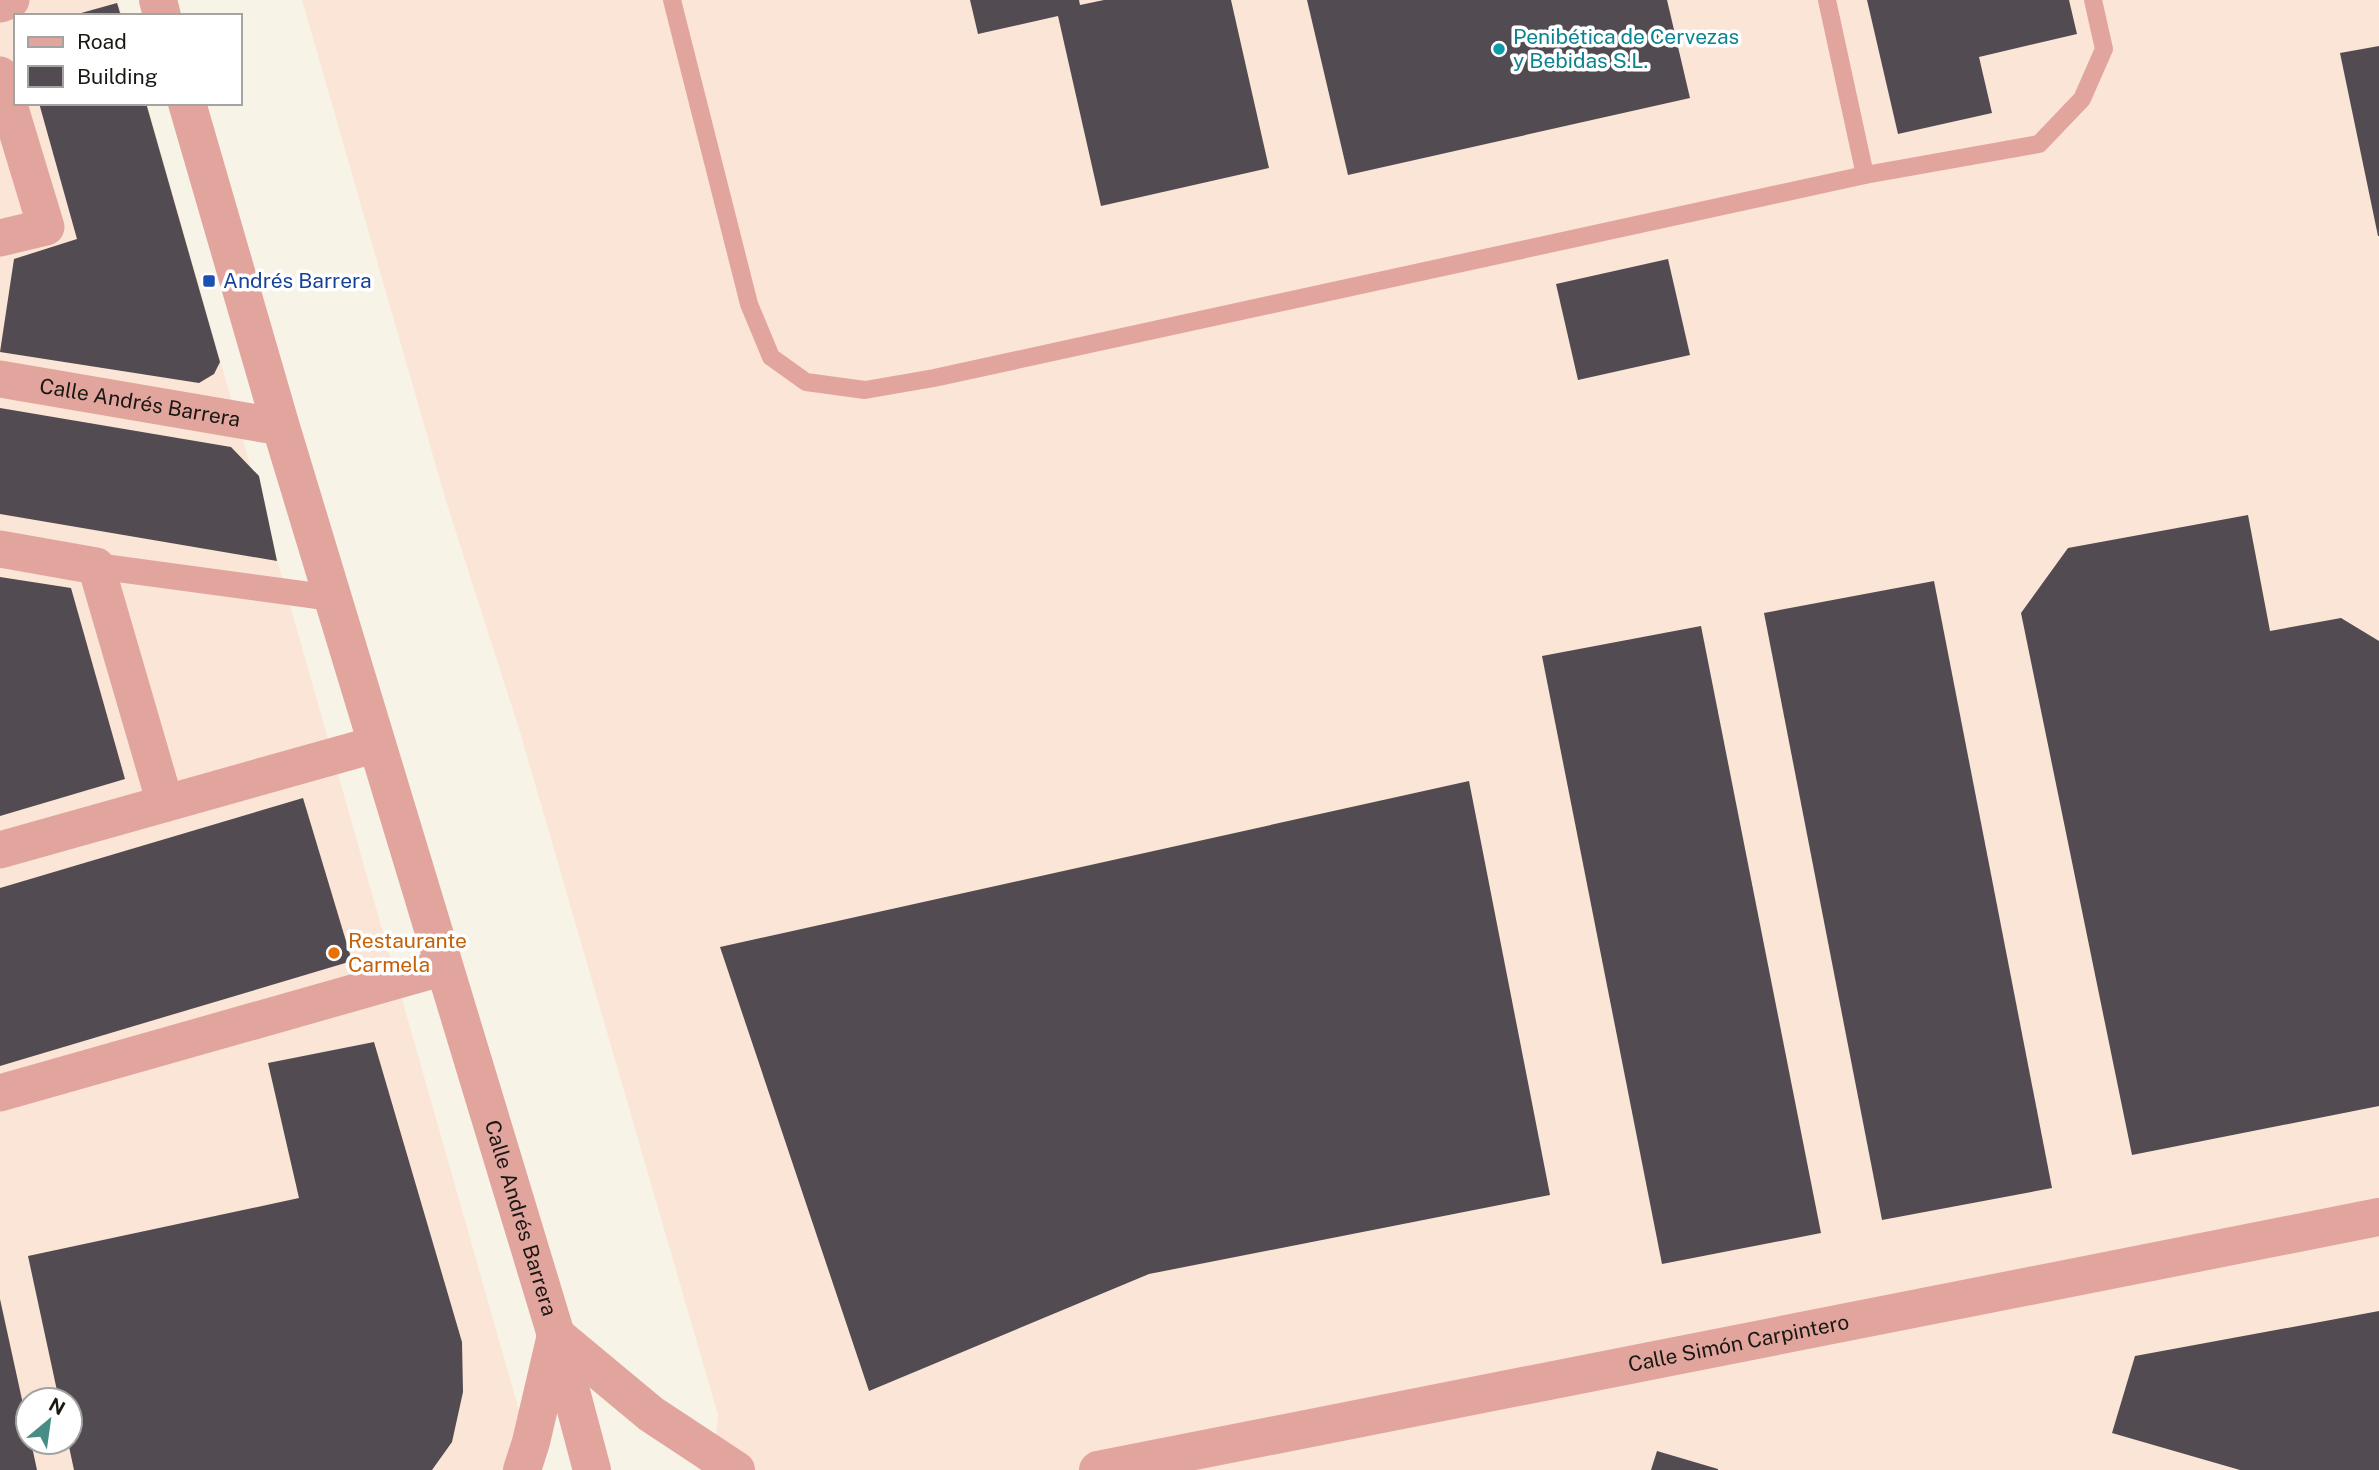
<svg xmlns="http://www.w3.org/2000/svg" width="2379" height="1470" font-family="'Public Sans',sans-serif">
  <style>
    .industrial { fill: #fae5d7; fill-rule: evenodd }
    .building { fill: #534b52 }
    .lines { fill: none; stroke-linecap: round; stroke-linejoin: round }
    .service { stroke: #e2a59e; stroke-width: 18 }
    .pedestrian { stroke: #e2a59e; stroke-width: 26 }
    .minor { stroke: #e2a59e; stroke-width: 37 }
    .tertiary { stroke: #e2a59e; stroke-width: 38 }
    .culture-dot { fill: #0f9aa8; stroke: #fff; stroke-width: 2.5 }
    .transit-dot { fill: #1a4fb4; stroke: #fff; stroke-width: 2.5 }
    .food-dot { fill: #e8710a; stroke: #fff; stroke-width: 2.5 }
    .labels { text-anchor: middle; stroke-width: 7; stroke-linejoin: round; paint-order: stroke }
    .culture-label { font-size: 21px; fill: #0d838f; stroke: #fff; text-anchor: start }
    .transit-label { font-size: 21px; fill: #164399; stroke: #fff; text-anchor: start }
    .street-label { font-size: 21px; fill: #191813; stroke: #fff }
    .food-label { font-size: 21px; fill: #c56008; stroke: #fff; text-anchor: start }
  </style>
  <rect width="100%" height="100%" fill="#f7f4e7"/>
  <g class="industrial">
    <path d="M0,0H118L122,16H16V103H147L536,1470H0ZM28,1400H70V1442H28Z"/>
    <polygon points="302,0 2379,0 2379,1470 713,1470 718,1415 520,732 446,501"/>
  </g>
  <g class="building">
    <polygon points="970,0 1079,0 1080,5 1104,0 1231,0 1269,168 1101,206 1058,16 978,34"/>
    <polygon points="1307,0 1667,0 1690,98 1348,175"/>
    <polygon points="1867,0 2069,0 2077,34 1979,57 1992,113 1898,134"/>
    <polygon points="117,3 121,16 74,16 74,15"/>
    <polygon points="2379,46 2379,236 2378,236 2340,53"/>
    <polygon points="39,103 146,103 220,362 214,374 199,383 0,352 14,259 77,239"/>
    <polygon points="1668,259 1690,355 1578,380 1556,284"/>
    <polygon points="0,408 231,447 259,476 277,561 0,514"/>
    <polygon points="2248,515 2270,631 2341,618 2379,641 2379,1106 2132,1155 2021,613 2068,548"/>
    <polygon points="0,577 71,588 125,779 0,816"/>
    <polygon points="1934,581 2052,1188 1882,1220 1764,613"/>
    <polygon points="1701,626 1821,1233 1662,1264 1542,656"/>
    <polygon points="1469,781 1550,1195 1149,1274 869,1391 720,947"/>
    <polygon points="303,798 352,961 0,1066 0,888"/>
    <polygon points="374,1042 462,1342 463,1392 452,1442 432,1470 74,1470 68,1442 70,1442 70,1400 59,1400 28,1256 299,1198 268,1063"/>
    <polygon points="0,1299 28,1427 28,1442 31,1442 37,1470 0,1470"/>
    <polygon points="2379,1311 2379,1470 2240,1470 2112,1433 2135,1356"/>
    <polygon points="1657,1451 1718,1469 1718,1470 1651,1470"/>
  </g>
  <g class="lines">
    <g class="service">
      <polyline points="672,0 749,304 771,357 806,382 865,390 934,378 1865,175"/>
      <polyline points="1827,0 1865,175 2039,144 2082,99 2104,49 2093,0"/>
    </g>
    <polyline class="pedestrian" points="96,566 332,598"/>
    <g class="minor">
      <polyline points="0,4 11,0"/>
      <polyline points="0,75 46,227 0,238"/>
      <path id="s1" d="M0,379L281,427"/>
      <polyline points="0,549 96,566 165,803"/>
      <polyline points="0,850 377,744"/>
      <polyline points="0,1093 444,967"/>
    </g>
    <g class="tertiary">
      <polyline points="158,0 162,16"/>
      <path id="s2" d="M187,103L281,427L556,1335L592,1470"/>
      <polyline points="522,1470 531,1442 556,1335 651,1414 736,1470"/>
      <path id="s3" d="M1098,1470L2379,1217"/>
    </g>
  </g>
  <circle class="culture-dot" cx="1499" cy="49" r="7"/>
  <rect class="transit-dot" x="202" y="274" width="14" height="14" rx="3.5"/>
  <circle class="food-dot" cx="334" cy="953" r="7"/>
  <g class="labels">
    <g class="culture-label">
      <text x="1513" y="44">Penibética de Cervezas<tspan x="1513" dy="24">y Bebidas S.L.</tspan></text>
    </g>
    <g class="transit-label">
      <text x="223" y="288">Andrés Barrera</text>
    </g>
    <g class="street-label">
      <text dy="7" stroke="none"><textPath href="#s1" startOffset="142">Calle Andrés Barrera</textPath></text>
      <text dy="7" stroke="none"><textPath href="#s2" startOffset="1164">Calle Andrés Barrera</textPath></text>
      <text dy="7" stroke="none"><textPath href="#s3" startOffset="653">Calle Simón Carpintero</textPath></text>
    </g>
    <g class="food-label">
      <text x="348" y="948">Restaurante<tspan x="348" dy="24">Carmela</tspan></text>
    </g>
  </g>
  <rect x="14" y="14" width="228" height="91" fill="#ffffff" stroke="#a3a3a1" stroke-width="2"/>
  <rect x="28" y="37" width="35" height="10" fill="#e2a59e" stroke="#a3a3a1" stroke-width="2"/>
  <text x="77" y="49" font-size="21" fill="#191813">Road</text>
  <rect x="28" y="66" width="35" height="21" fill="#534b52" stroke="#a3a3a1" stroke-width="2"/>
  <text x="77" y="84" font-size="21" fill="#191813">Building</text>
  <g transform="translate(49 1421) rotate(29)"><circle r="33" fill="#ffffff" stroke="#a3a3a1" stroke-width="2"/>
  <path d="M0-5L12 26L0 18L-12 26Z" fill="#488d85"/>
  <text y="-10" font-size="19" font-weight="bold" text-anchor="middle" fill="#191813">N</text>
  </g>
</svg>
